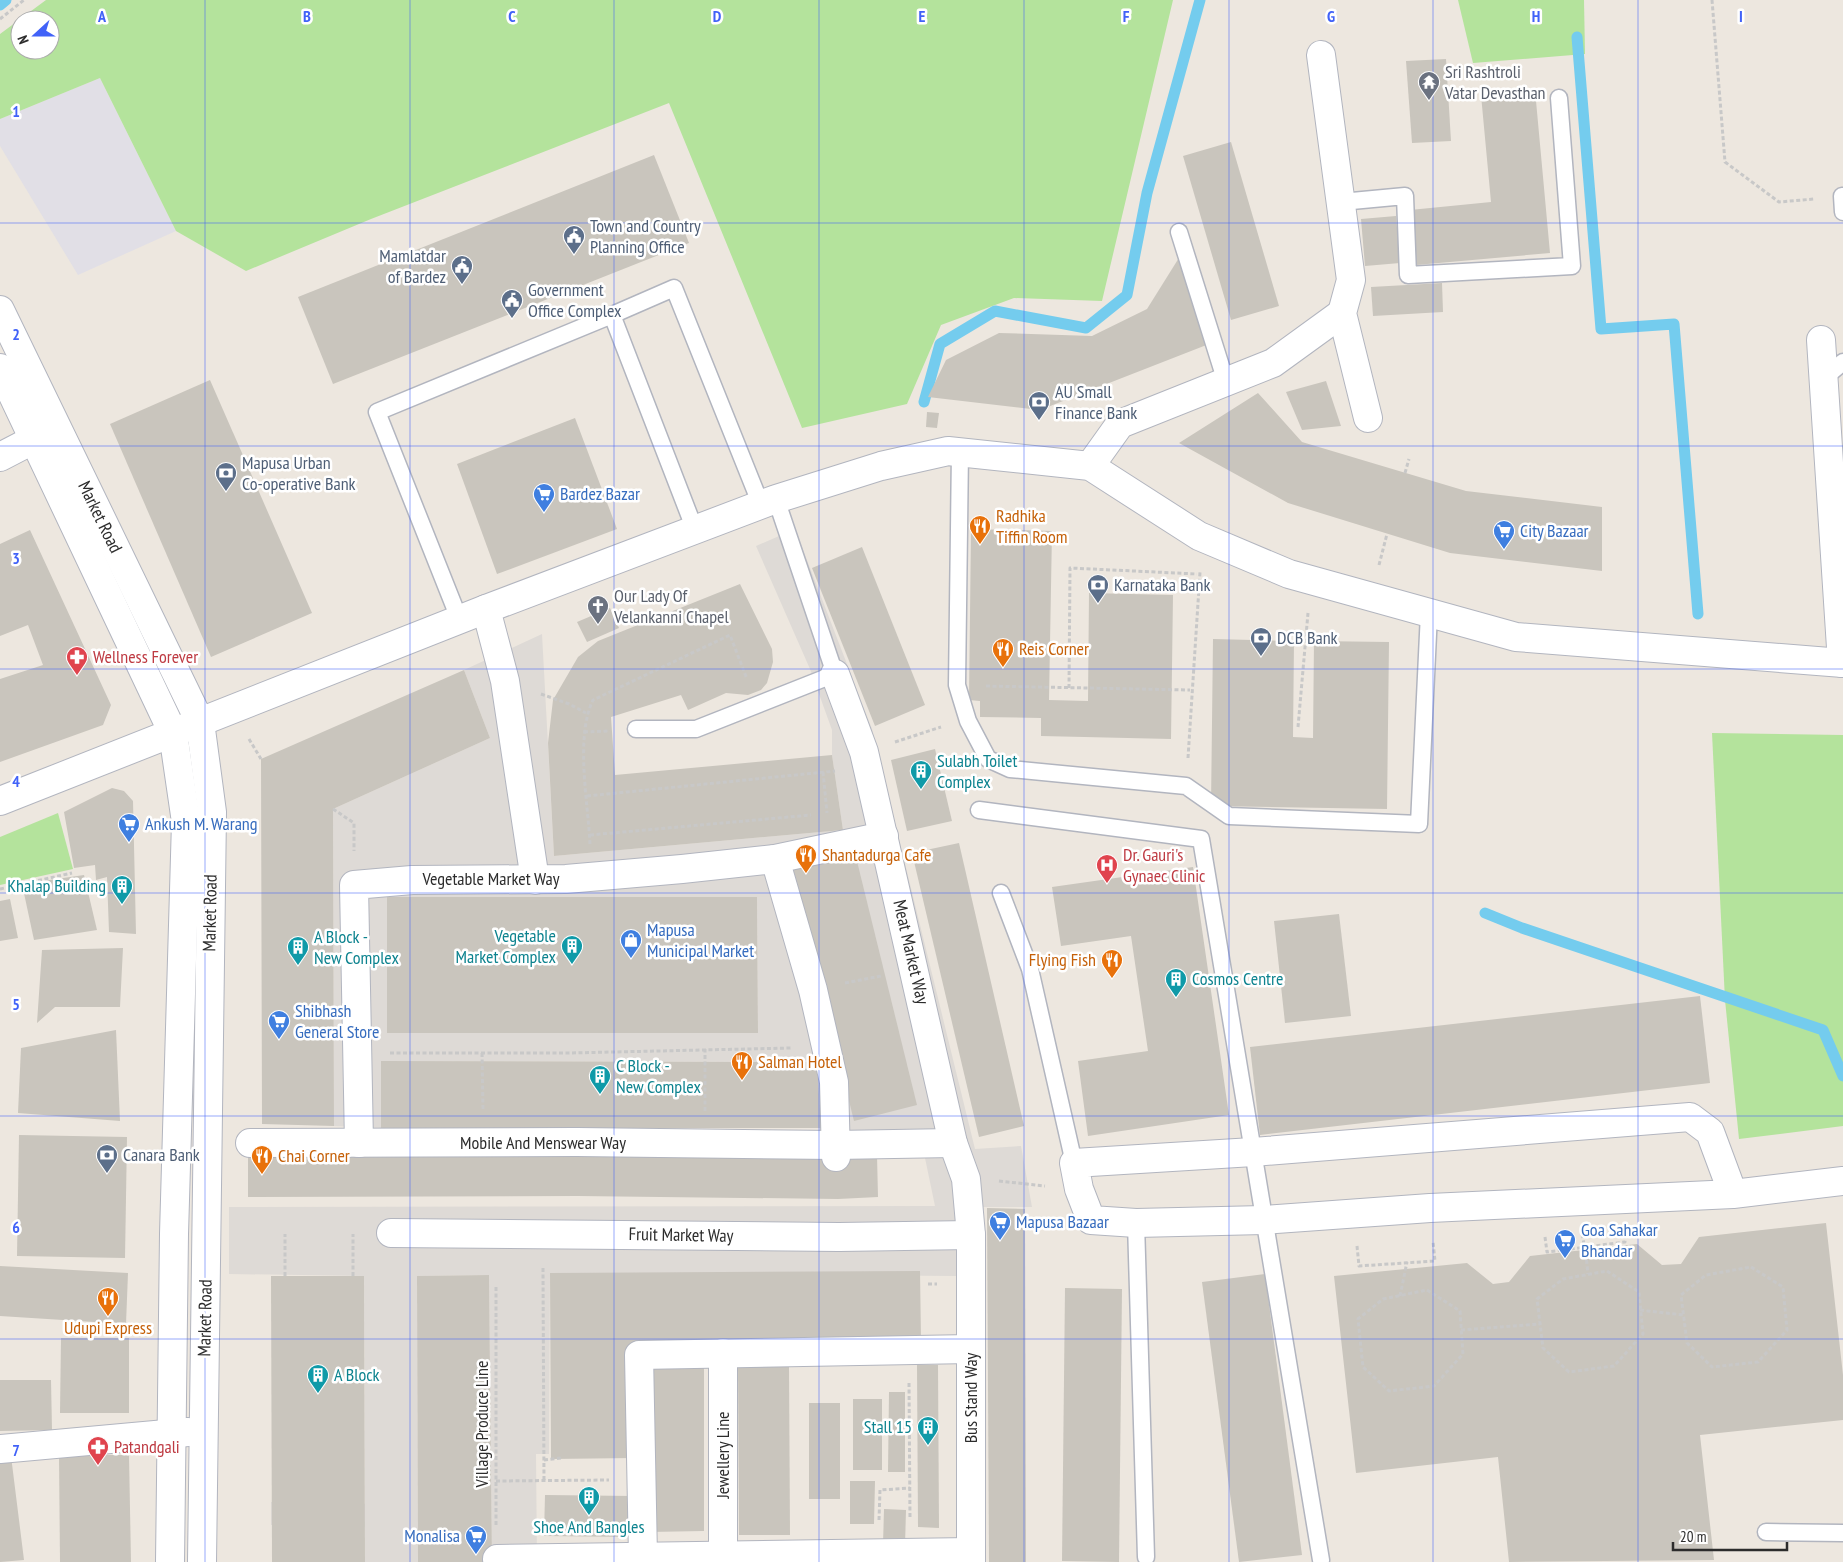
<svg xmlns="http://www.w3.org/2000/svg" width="1843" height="1562" font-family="'PT Sans Narrow',sans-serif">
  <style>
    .industrial { fill: #e1dfe6 }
    .green { fill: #b4e39c; fill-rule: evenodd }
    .plaza { fill: #dedad6; fill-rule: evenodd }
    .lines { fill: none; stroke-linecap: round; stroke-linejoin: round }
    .stream { stroke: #74ccee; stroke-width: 11 }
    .building { fill: #c9c5bd }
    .lane-casing { stroke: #b2b5bf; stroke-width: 19 }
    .street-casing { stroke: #b2b5bf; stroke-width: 30 }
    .secondary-casing { stroke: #b2b5bf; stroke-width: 30 }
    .path { stroke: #c8c8c8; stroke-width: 3; stroke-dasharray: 4 2.5; stroke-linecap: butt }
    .lane { stroke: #fff; stroke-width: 16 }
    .street { stroke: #fff; stroke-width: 28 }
    .secondary { stroke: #fff; stroke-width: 28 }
    .grid { fill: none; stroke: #4162f8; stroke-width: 1; stroke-opacity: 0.55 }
    .labels { text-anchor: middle; stroke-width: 5; stroke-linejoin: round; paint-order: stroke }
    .worship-label { font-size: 18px; fill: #5b616d; stroke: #fff; text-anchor: start }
    .service-label { font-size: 18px; fill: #4e5e75; stroke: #fff; text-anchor: start }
    .shop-label { font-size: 18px; fill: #366cbe; stroke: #fff; text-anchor: start }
    .food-label { font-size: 18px; fill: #c56008; stroke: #fff; text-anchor: start }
    .street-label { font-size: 18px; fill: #2c2c2c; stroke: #fff }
    .health-label { font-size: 18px; fill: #be3a42; stroke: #fff; text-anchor: start }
    .culture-label { font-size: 18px; fill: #0d838f; stroke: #fff; text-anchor: start }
    .grid-label { font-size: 16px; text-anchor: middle; font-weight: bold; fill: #4162f8; stroke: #fff; stroke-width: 5; stroke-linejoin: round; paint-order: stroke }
  </style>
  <rect width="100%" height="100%" fill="#ede7df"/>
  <polygon class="industrial" points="100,78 176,231 78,275 0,146 0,119"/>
  <g class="green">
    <path d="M46,0H1173L1102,301L1014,298L941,325L907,404L802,428L669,103L371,219L246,271L176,231L100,78L0,119V34ZM20,20H50V50H20Z"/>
    <polygon points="1458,0 1584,0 1585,54 1473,63"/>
    <polygon points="1712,733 1843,735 1843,1126 1739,1139 1725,1000"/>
    <polygon points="58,813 73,869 0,885 0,837"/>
  </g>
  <path class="plaza" d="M795,529L872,729L975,1149L1021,1146L1032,1207H983V1562H956V1276L550,1273L549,1454H536L537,1562H492L489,1275L417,1276L418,1562H365V1527L271,1525V1502L365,1504L364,1276L229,1274V1207L935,1206L925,1158L877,1155L820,1157L817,1062L382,1061L381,1128L334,1126L333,809L490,738L464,670L542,634L554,856L843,830L832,755V730L810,669L756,546ZM387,897H757L758,1033H387Z"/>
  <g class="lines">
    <g class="stream">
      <polyline points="0,5 6,0"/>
      <polyline points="1577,37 1601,329 1674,324 1698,614"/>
      <polyline points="924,402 940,344 995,311 1086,328 1127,295 1147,193 1200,0"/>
      <polyline points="1485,913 1522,928 1823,1030 1843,1076"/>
    </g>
  </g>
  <g class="building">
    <polygon points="1446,59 1451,141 1412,143 1406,61"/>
    <polygon points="1535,90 1550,253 1416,265 1410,210 1491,202 1481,95"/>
    <polygon points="1231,142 1279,306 1231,320 1183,156"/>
    <polygon points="654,155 689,243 333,384 298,297"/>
    <polygon points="1396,216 1400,263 1365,266 1361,219"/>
    <polygon points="1187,245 1209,344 1040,410 928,397 946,360 999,333 1092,336 1147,309"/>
    <polygon points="1442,283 1443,312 1373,316 1371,287"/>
    <polygon points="210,380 312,613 211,657 110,424"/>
    <polygon points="1326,381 1341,426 1302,430 1286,392"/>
    <polygon points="1258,393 1302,442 1466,491 1602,507 1602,571 1450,553 1288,503 1179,443"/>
    <polygon points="927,412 939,413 937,428 926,427"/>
    <polygon points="575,418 617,529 497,574 457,464"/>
    <polygon points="971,529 1052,531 1049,700 1088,701 1089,593 1173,595 1171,739 1041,736 1041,718 980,717 980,701 969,700"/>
    <polygon points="30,530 111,705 103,725 0,762 0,679 43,665 28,625 0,636 0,544"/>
    <polygon points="862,547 925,705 875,726 812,568"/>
    <polygon points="740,584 772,649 773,662 767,683 761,690 748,695 726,693 688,710 681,695 611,717 615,775 832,755 843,830 554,856 548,743 553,700 578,657 598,641"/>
    <polygon points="610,608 619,628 587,642 577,622"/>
    <polygon points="1213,639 1294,641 1293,737 1313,738 1314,641 1389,642 1387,809 1211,806"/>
    <polygon points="464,670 490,738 333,809 334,1126 262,1124 261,759"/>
    <polygon points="935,749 952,821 907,831 891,760"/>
    <polygon points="112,788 124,791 133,801 136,934 109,932 107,877 96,880 95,865 74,868 64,812"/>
    <polygon points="959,843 1024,1126 979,1137 912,853"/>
    <polygon points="854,849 917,1105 854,1121 791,865"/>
    <polygon points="1193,867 1229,1115 1088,1136 1078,1061 1148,1051 1131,936 1061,946 1052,887"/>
    <polygon points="84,875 97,930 34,940 22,884"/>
    <polygon points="387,897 757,897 758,1033 387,1033"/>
    <polygon points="10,899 18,938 0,941 0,901"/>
    <polygon points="1339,914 1351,1016 1285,1023 1274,921"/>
    <polygon points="123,948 120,1007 55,1007 37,1023 42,950"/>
    <polygon points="1700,996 1710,1083 1260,1135 1250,1047"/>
    <polygon points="116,1030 120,1121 18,1113 21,1048"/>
    <polygon points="381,1061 817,1062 821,1128 381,1128"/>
    <polygon points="19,1135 127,1137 125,1258 17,1256"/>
    <polygon points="248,1155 877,1155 878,1197 838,1199 578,1196 248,1197"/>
    <polygon points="987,1208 1025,1209 1026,1562 989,1562"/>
    <polygon points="1826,1223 1843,1375 1843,1420 1700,1435 1714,1560 1509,1562 1498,1457 1356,1473 1334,1276 1467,1263 1493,1284 1509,1282 1530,1256 1637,1244 1662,1265 1681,1264 1699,1237"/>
    <polygon points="0,1266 128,1273 126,1324 0,1316"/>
    <polygon points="920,1271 921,1341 633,1342 634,1458 551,1459 550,1273"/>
    <polygon points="1265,1274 1302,1555 1239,1562 1202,1282"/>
    <polygon points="489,1275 492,1562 418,1562 417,1276"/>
    <polygon points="271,1276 364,1276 365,1562 272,1562"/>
    <polygon points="1065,1288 1122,1289 1119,1562 1062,1561"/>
    <polygon points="61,1338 129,1338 129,1413 60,1413"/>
    <polygon points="917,1365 938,1365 939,1528 918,1527"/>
    <polygon points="704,1366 704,1531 649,1532 648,1367"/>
    <polygon points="738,1366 789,1366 790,1535 739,1535"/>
    <polygon points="0,1380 51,1380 52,1430 0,1431"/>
    <polygon points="889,1392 905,1392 905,1472 888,1472"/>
    <rect x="853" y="1399" width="29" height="71"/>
    <rect x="809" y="1403" width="31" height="96"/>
    <polygon points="59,1455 129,1455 131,1562 60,1562"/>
    <polygon points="11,1456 24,1560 0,1562 0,1457"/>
    <polygon points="850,1481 875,1481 874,1524 850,1524"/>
    <polygon points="545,1495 633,1496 633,1537 544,1536"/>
    <polygon points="884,1509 906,1510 905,1546 883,1545"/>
  </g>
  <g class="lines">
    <g class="lane-casing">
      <g id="lane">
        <polyline points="1842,196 1843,212"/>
        <polyline points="1341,202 1405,196 1408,275 1572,266 1559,98"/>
        <polyline points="1179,232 1226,382"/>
        <polyline points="612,315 674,288 761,505"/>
        <polyline points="1823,379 1843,362"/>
        <polyline points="960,451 957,685 968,721 988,759 1010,769 1186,786 1229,816 1419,824 1429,613"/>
        <polyline points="460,621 377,412 612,315 695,530"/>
        <polyline points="636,729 696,729 835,674 776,499"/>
        <polyline points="979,810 1201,839 1321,1560"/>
        <polyline points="1001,893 1030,969 1074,1163"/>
        <polyline points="1136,1223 1146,1557"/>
        <polyline points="1766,1532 1843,1533"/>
      </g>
    </g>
    <g class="street-casing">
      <g id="street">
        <polyline points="1321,55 1351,280 1342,313 1368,418"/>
        <polyline points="1821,340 1842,663"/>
        <polyline points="0,457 54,429"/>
        <polyline points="1090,466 1120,424 1273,363 1342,313"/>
        <polyline points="486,609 505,681 535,880"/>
        <polyline points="835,674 864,752 953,1143 966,1179 971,1235 971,1562"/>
        <polyline points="775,859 813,990 834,1082 836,1157"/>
        <polyline points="250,1143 577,1142 835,1145 953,1143"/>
        <polyline points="359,1143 354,885 412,880 566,879 682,869 775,859 884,836"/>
        <polyline points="1733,1194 1710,1132 1690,1117 1253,1152 1074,1163 1079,1189 1091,1220 1136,1223 1264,1220 1430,1208 1733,1194 1843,1181"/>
        <polyline points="391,1233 839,1237 971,1235"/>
        <polyline points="723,1353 723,1562"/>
        <polyline points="643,1557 639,1355 971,1349"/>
        <polyline points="497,1559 971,1552"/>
      </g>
    </g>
    <g class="secondary-casing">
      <g id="secondary">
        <polyline points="0,310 200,722 212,812 202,1562"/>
        <polyline points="0,368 173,733 186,822 174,1234 170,1562"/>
        <polyline points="0,801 486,609 776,499 881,466 948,451 1090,466 1199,536 1289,574 1516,637 1843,663"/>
        <polyline points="0,1449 188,1432"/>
      </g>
    </g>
    <g class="path">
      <polyline points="1712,0 1725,162 1779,202 1814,199"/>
      <polyline points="0,19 24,0"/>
      <polyline points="1405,473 1409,459"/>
      <polyline points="1379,565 1387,534"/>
      <polyline points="986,686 1190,690"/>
      <polyline points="1069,688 1070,568 1197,574"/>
      <polyline points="541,694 569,704 586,713"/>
      <polyline points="1298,727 1308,613"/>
      <polyline points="584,732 610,731"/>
      <polyline points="249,739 261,759"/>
      <polyline points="895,742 941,727"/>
      <polyline points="1188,758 1200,572"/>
      <polyline points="823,772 827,813"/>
      <polyline points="587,796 835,771"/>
      <polyline points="333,809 354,823 354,851"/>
      <polyline points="590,835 811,815"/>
      <path d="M590,844C588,802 575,737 593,700L730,635L747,679"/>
      <polyline points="0,889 72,873"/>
      <polyline points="845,983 881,976"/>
      <polyline points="390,1053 569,1053 791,1048"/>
      <polyline points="482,1053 483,1110"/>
      <polyline points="705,1111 705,1049"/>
      <polyline points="999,1181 1045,1186"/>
      <polyline points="1582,1234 1584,1244"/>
      <polyline points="1545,1237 1547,1252 1625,1242 1624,1232"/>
      <polyline points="1357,1246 1359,1266 1435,1261 1433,1241"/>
      <polyline points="1585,1247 1588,1274"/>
      <polygon points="1751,1267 1783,1287 1787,1330 1758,1362 1712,1367 1687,1343 1681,1295 1706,1275"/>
      <polyline points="543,1268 544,1481"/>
      <polygon points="1607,1271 1639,1292 1643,1334 1614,1366 1569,1372 1543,1348 1537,1299 1563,1279"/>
      <polyline points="285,1276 285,1234"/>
      <polyline points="353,1276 353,1234"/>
      <polyline points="928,1284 937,1284"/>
      <polygon points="1427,1290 1460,1311 1463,1354 1434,1386 1389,1391 1363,1367 1358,1319 1383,1299"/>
      <polyline points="1400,1296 1407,1262"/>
      <polyline points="1640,1310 1684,1315"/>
      <polyline points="1461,1330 1540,1324"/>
      <polyline points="909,1383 910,1519"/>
      <polyline points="544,1460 561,1458"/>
      <polyline points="496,1481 609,1480"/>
      <polyline points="879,1520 880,1490 910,1488"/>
      <polyline points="496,1525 496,1286"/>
    </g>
    <use href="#lane" class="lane"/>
    <use href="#street" class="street"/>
    <use href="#secondary" class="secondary"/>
  </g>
  <path class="grid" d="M205,0V1562M410,0V1562M614,0V1562M819,0V1562M1024,0V1562M1229,0V1562M1433,0V1562M1638,0V1562M0,223H1843M0,446H1843M0,669H1843M0,893H1843M0,1116H1843M0,1339H1843"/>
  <defs>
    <g id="temple-pin" transform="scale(1.125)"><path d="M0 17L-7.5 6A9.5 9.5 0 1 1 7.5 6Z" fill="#6b7280" stroke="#fff"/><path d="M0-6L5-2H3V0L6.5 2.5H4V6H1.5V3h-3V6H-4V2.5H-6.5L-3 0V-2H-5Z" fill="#fff"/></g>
    <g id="civic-pin" transform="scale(1.125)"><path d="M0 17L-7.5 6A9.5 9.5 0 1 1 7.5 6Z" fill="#5c6f8a" stroke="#fff"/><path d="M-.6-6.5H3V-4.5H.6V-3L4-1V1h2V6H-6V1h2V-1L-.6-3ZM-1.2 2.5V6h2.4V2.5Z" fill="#fff"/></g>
    <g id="bank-pin" transform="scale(1.125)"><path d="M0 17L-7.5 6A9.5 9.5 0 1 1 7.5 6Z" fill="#5c6f8a" stroke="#fff"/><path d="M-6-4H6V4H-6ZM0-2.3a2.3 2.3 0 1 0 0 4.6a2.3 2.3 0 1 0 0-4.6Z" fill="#fff"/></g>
    <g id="supermarket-pin" transform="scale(1.125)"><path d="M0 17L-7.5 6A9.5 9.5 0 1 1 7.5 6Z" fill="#3f7fe0" stroke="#fff"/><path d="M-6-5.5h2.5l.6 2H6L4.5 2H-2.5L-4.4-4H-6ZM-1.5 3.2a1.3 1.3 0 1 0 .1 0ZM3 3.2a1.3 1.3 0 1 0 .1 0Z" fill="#fff"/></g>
    <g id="restaurant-pin" transform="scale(1.125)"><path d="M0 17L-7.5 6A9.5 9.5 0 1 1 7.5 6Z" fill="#e8710a" stroke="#fff"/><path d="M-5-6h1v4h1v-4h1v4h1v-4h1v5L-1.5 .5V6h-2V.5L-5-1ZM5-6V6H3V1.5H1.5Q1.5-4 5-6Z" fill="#fff"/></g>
    <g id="church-pin" transform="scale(1.125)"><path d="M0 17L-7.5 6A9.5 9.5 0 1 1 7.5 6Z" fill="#6b7280" stroke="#fff"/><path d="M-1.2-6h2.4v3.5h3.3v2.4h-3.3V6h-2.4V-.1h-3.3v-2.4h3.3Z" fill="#fff"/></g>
    <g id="pharmacy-pin" transform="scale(1.125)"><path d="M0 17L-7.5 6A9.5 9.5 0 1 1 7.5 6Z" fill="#e0444e" stroke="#fff"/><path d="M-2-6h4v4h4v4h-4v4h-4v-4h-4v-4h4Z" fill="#fff"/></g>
    <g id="building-pin" transform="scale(1.125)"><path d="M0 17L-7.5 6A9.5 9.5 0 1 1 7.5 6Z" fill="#0f9aa8" stroke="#fff"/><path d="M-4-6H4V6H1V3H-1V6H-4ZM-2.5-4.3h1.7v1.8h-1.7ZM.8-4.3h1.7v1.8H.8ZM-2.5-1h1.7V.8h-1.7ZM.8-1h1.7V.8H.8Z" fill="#fff"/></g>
    <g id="hospital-pin" transform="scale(1.125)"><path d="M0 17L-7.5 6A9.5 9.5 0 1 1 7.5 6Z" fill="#e0444e" stroke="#fff"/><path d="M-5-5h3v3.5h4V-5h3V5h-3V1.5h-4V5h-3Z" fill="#fff"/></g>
    <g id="shop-pin" transform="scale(1.125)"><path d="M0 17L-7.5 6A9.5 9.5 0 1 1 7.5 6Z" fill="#3f7fe0" stroke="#fff"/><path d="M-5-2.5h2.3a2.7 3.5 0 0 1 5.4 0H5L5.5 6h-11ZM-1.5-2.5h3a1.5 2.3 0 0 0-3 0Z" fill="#fff"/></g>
  </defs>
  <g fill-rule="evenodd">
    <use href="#temple-pin" x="1429" y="82"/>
    <use href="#civic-pin" x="574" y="236"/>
    <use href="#civic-pin" x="462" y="266"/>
    <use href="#civic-pin" x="512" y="300"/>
    <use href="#bank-pin" x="1039" y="402"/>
    <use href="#bank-pin" x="226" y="473"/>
    <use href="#supermarket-pin" x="544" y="494"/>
    <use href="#restaurant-pin" x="980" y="526"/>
    <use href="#supermarket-pin" x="1504" y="531"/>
    <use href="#bank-pin" x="1098" y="585"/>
    <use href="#church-pin" x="598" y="606"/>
    <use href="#bank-pin" x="1261" y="638"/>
    <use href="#restaurant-pin" x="1003" y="649"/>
    <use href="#pharmacy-pin" x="77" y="657"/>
    <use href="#building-pin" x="921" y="771"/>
    <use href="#supermarket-pin" x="129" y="824"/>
    <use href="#restaurant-pin" x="806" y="855"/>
    <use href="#hospital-pin" x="1107" y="865"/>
    <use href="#building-pin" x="122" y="886"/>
    <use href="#shop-pin" x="631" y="940"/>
    <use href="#building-pin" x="572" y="946"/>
    <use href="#building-pin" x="298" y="947"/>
    <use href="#restaurant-pin" x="1112" y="960"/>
    <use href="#building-pin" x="1176" y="979"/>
    <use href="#supermarket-pin" x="279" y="1021"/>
    <use href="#restaurant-pin" x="742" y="1062"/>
    <use href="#building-pin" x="600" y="1076"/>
    <use href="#bank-pin" x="107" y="1155"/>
    <use href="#restaurant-pin" x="262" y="1156"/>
    <use href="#supermarket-pin" x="1000" y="1222"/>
    <use href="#supermarket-pin" x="1565" y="1240"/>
    <use href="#restaurant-pin" x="108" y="1298"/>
    <use href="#building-pin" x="318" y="1375"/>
    <use href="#building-pin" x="928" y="1427"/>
    <use href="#pharmacy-pin" x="98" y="1447"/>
    <use href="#building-pin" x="589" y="1497"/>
    <use href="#supermarket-pin" x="476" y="1536"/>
  </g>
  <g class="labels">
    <g class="worship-label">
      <text x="1445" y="78">Sri Rashtroli<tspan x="1445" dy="21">Vatar Devasthan</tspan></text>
      <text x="614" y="602">Our Lady Of<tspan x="614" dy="21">Velankanni Chapel</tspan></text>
    </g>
    <g class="service-label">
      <text x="590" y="232">Town and Country<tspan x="590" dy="21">Planning Office</tspan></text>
      <text x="446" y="262" text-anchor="end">Mamlatdar<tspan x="446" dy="21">of Bardez</tspan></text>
      <text x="528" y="296">Government<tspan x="528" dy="21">Office Complex</tspan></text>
      <text x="1055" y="398">AU Small<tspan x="1055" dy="21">Finance Bank</tspan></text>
      <text x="242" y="469">Mapusa Urban<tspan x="242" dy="21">Co-operative Bank</tspan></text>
      <text x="1114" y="591">Karnataka Bank</text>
      <text x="1277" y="644">DCB Bank</text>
      <text x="123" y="1161">Canara Bank</text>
    </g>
    <g class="shop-label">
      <text x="560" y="500">Bardez Bazar</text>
      <text x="1520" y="537">City Bazaar</text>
      <text x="145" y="830">Ankush M. Warang</text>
      <text x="647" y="936">Mapusa<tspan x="647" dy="21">Municipal Market</tspan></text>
      <text x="295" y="1017">Shibhash<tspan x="295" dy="21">General Store</tspan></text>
      <text x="1016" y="1228">Mapusa Bazaar</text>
      <text x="1581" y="1236">Goa Sahakar<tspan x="1581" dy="21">Bhandar</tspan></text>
      <text x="460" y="1542" text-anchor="end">Monalisa</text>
    </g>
    <g class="food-label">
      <text x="996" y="522">Radhika<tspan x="996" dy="21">Tiffin Room</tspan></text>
      <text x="1019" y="655">Reis Corner</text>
      <text x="822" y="861">Shantadurga Cafe</text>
      <text x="1096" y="966" text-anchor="end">Flying Fish</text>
      <text x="758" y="1068">Salman Hotel</text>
      <text x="278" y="1162">Chai Corner</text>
      <text x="108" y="1334" text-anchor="middle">Udupi Express</text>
    </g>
    <g class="street-label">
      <text transform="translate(100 517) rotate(64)" y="6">Market Road</text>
      <text x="491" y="885">Vegetable Market Way</text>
      <text transform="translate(210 913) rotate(-89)" y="6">Market Road</text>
      <text transform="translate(911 952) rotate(77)" y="6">Meat Market Way</text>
      <text x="543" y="1149">Mobile And Menswear Way</text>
      <text transform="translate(681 1235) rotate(1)" y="6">Fruit Market Way</text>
      <text transform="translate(205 1318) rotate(-89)" y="6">Market Road</text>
      <text transform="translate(971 1398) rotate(-90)" y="6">Bus Stand Way</text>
      <text transform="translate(482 1424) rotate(-90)" y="6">Village Produce Line</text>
      <text transform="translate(723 1455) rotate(-90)" y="6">Jewellery Line</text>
    </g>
    <g class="health-label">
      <text x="93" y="663">Wellness Forever</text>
      <text x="1123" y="861">Dr. Gauri's<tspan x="1123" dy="21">Gynaec Clinic</tspan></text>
      <text x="114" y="1453">Patandgali</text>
    </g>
    <g class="culture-label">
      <text x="937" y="767">Sulabh Toilet<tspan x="937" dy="21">Complex</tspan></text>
      <text x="106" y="892" text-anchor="end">Khalap Building</text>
      <text x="556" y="942" text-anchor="end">Vegetable<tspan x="556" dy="21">Market Complex</tspan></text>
      <text x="314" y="943">A Block -<tspan x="314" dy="21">New Complex</tspan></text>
      <text x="1192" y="985">Cosmos Centre</text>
      <text x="616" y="1072">C Block -<tspan x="616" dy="21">New Complex</tspan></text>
      <text x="334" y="1381">A Block</text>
      <text x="912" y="1433" text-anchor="end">Stall 15</text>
      <text x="589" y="1533" text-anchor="middle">Shoe And Bangles</text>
    </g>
  </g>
  <g class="grid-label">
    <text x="102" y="22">A</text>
    <text x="307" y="22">B</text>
    <text x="512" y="22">C</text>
    <text x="717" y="22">D</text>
    <text x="922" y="22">E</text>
    <text x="1126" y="22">F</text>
    <text x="1331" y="22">G</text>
    <text x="1536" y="22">H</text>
    <text x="1741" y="22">I</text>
    <text x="16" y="117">1</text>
    <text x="16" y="340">2</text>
    <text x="16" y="564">3</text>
    <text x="16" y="787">4</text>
    <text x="16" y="1010">5</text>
    <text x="16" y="1233">6</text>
    <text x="16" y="1456">7</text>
  </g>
  <g transform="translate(35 35) rotate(249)"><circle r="24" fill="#ffffff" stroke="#ababab"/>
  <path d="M0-4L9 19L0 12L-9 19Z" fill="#4162f8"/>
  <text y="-8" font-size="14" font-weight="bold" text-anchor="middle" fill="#2c2c2c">N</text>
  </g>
  <path d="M1673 1542v8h114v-8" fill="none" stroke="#2c2c2c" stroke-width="2.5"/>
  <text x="1680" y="1542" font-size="15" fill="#2c2c2c" stroke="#ffffff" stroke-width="4" paint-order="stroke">20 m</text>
</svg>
